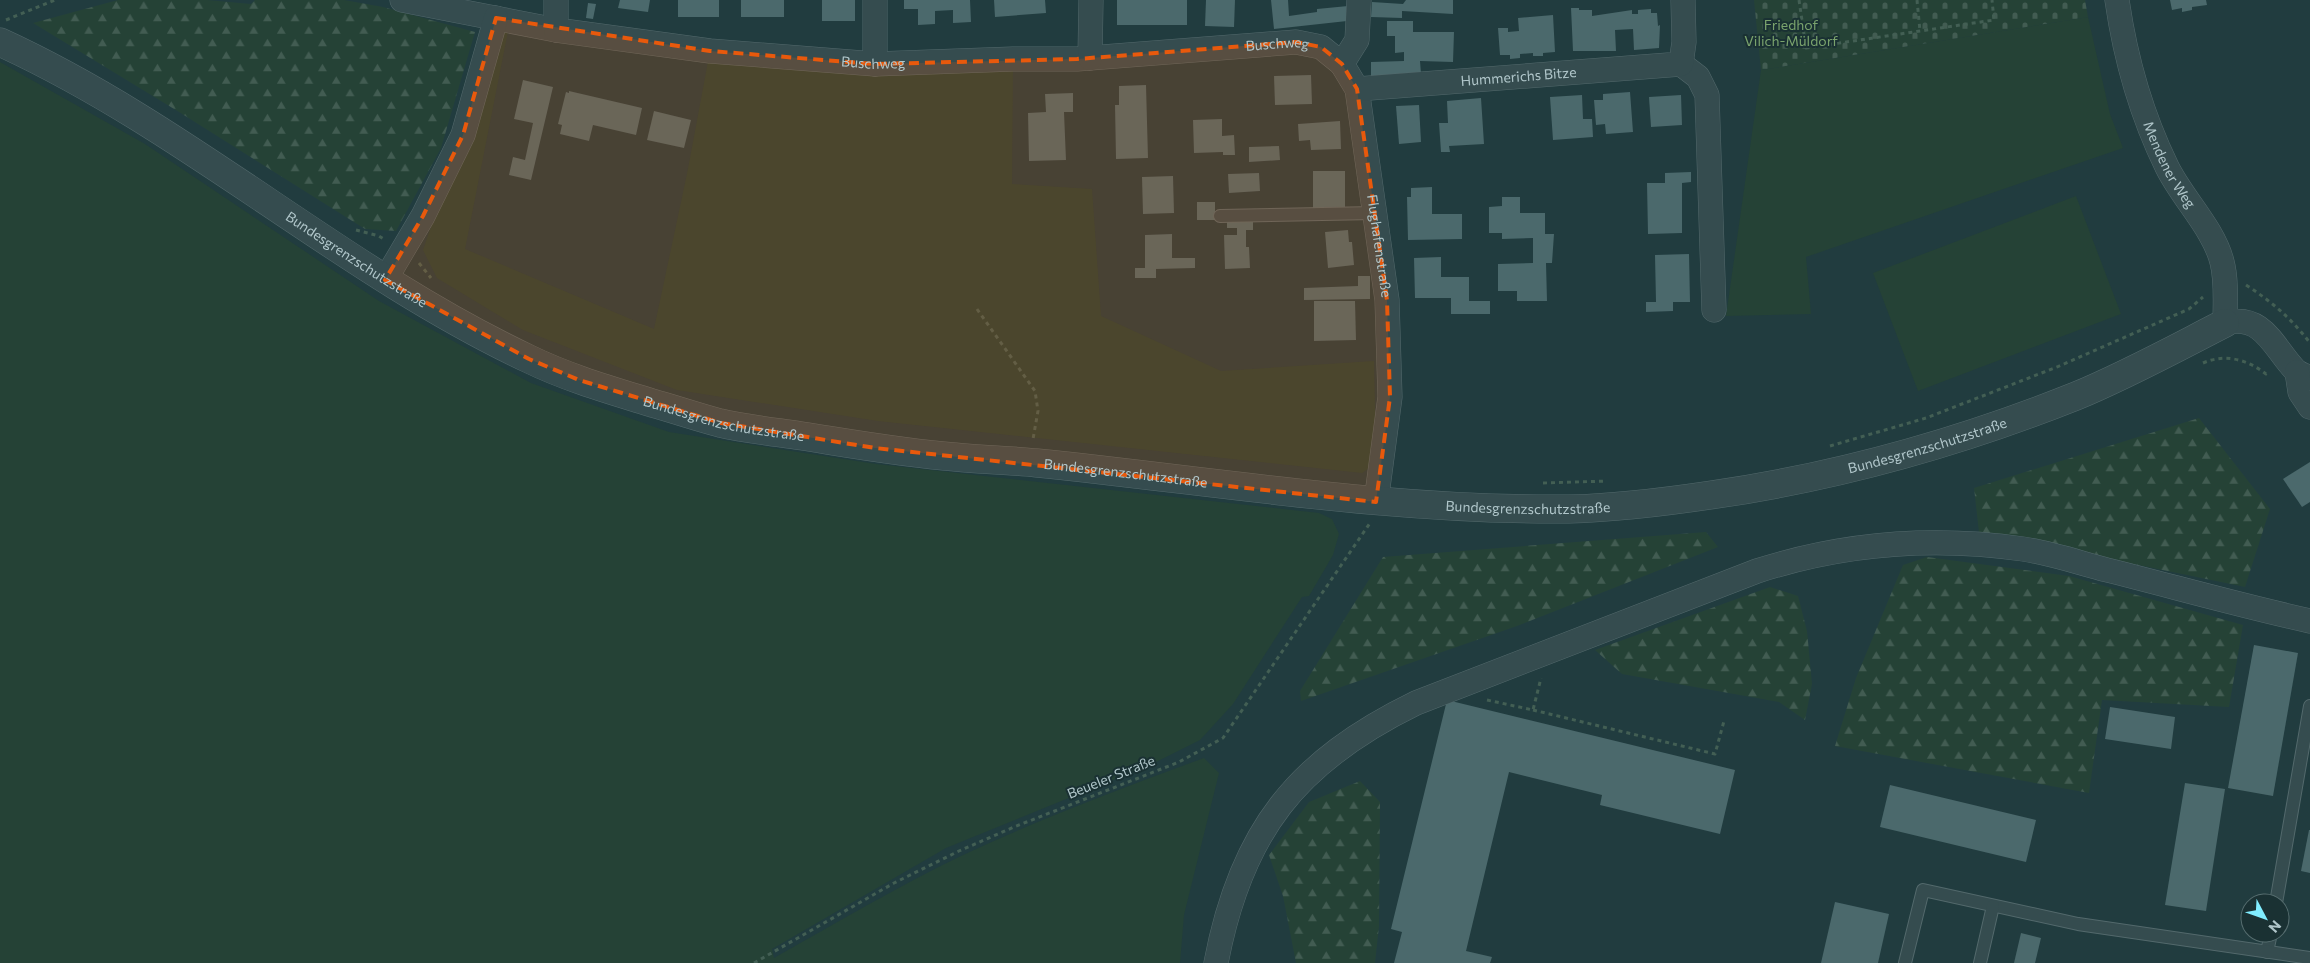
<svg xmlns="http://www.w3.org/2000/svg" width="2310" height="963" font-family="Commissioner,sans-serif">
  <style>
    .grass { fill: #254236 }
    .forest { fill: url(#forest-firs) }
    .cemetery { fill: url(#cemetery-stones) }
    .building { fill: #4b696c }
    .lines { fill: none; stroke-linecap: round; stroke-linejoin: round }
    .service-casing { stroke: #53696c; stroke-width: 14 }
    .minor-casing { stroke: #53696c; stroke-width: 25 }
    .tertiary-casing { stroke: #53696c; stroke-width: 29 }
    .path { stroke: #435f54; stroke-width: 3; stroke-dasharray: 4 4; stroke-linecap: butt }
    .service { stroke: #354c4f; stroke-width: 12 }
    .minor { stroke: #354c4f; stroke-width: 24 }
    .tertiary { stroke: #354c4f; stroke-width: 28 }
    .marked { fill: #e8590c; fill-opacity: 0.2; stroke: #e8590c; stroke-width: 4; stroke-dasharray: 10 6; stroke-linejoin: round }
    .labels { text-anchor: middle; stroke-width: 4; stroke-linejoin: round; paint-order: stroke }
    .park-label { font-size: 14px; fill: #7aa36d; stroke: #1a3133 }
    .street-label { font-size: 14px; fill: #b0c6ca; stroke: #1a3133 }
  </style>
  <defs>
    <pattern id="forest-firs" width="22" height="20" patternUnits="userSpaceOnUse" patternTransform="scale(1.25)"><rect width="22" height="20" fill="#254236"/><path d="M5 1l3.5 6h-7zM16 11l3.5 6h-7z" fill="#425c52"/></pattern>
    <pattern id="cemetery-stones" width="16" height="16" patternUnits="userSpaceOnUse" patternTransform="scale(1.25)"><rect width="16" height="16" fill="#254236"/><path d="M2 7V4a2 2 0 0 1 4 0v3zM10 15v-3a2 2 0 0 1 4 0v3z" fill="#425c52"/></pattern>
  </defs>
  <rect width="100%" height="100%" fill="#213c3f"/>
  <g class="grass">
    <polygon points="2088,17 2110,114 2123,148 1806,257 1811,314 1726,316 1761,70"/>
    <polygon points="496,18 510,21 465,249 654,329 687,174 710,51 1013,59 1012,184 1092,189 1101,316 1221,371 1374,361 1376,463 1362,473 878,421 677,390 523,330 437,278 423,250 463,135"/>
    <path d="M0,62L145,144L379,301L531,383L669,432L876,464L1319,513L1332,519L1339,534L1333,555L1309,596L1302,597L1233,704L1200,740L1152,764L946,848L772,949L774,958C836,923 897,887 961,856C1040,819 1122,788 1204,758L1219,773L1184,915L1180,963H0Z"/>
    <polygon points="2076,196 2121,314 1918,391 1873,273"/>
  </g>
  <g class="forest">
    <polygon points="118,0 207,0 251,4 255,0 344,0 383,7 475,32 441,148 396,231 365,229 179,112 33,23"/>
    <polygon points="2199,418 2270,509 2245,587 1979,532 1974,488"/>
    <polygon points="1706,532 1718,547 1517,626 1301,701 1300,691 1383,557"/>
    <polygon points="1927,557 2069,576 2243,625 2229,707 2102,700 2089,793 1835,746 1856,678 1903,565"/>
    <polygon points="1770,587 1798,596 1807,631 1812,684 1805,720 1779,702 1622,674 1595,650"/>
    <polygon points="1360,781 1380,802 1379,926 1375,963 1296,963 1283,896 1269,855 1309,802"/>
  </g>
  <polygon class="cemetery" points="1754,0 2085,0 2088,17 1761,70"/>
  <g class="building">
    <polygon points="620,0 650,0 648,12 618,8"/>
    <rect x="678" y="0" width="41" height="17"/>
    <rect x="741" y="0" width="43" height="17"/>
    <rect x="822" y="0" width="33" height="21"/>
    <polygon points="904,0 970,0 971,22 953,23 953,10 935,11 935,24 918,25 918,9 904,9"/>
    <polygon points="994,0 1045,0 1046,13 995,17"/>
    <rect x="1117" y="0" width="70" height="25"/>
    <polygon points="1206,0 1235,0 1234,27 1205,26"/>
    <polygon points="1271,0 1288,0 1289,16 1317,12 1317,9 1348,6 1347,21 1274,29"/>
    <polygon points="1406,0 1453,0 1453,14 1402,11 1402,18 1371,17 1372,2 1403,4"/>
    <polygon points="2170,0 2206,0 2207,5 2192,7 2192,10 2182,12 2182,8 2172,10"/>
    <polygon points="588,3 596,4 593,19 586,18"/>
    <polygon points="1571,8 1579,8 1579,10 1592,10 1592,16 1632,10 1632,14 1638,14 1638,10 1651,9 1651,13 1657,13 1658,26 1660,25 1659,48 1634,50 1633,29 1615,30 1616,51 1573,51"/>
    <polygon points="1553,15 1555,52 1543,53 1543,56 1533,56 1533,53 1520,54 1520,58 1510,59 1510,55 1500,55 1498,28 1508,28 1508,32 1519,31 1518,18"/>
    <polygon points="1387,21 1413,21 1413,32 1454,32 1453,62 1420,61 1421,74 1371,79 1371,62 1404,61 1404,52 1395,53 1395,36 1387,36"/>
    <polygon points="1311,75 1312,104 1275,105 1274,76"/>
    <polygon points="523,80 553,87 531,180 509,175 513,157 525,160 533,123 514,119"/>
    <polygon points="1146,85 1148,158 1116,159 1115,105 1119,105 1119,86"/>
    <polygon points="569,91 642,108 636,135 593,125 589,141 560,134 562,125 558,124 566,92 569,93"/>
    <polygon points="1630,92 1633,132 1606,134 1605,124 1596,125 1594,100 1603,100 1603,94"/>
    <polygon points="1073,93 1073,112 1064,112 1066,160 1029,161 1028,113 1046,112 1045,94"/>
    <polygon points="1582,95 1583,119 1592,119 1593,137 1553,140 1550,97"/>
    <polygon points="1681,95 1682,125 1651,127 1649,97"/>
    <polygon points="1481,98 1484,144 1449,146 1450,152 1441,152 1439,123 1448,123 1447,101"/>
    <polygon points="1419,105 1421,142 1399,144 1396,106"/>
    <polygon points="654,111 691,120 684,148 647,140"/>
    <polygon points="1222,119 1222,136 1234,135 1235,155 1223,155 1223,152 1194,153 1193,120"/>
    <polygon points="1340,121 1341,149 1311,150 1310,140 1299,141 1298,124"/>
    <polygon points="1279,146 1280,160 1249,162 1249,147"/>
    <rect x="1313" y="171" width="32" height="37"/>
    <polygon points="1691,172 1691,182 1682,183 1682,233 1648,234 1647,183 1665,183 1665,173"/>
    <polygon points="1259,173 1260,191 1229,193 1228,174"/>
    <polygon points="1173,176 1174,213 1143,214 1142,177"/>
    <polygon points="1432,187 1432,214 1462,214 1462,239 1408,240 1407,197 1411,197 1411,188"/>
    <polygon points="1502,197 1520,197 1520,213 1545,213 1545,234 1554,234 1552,263 1546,263 1547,301 1517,301 1517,291 1498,291 1498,264 1533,263 1533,238 1502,239 1502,233 1489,233 1489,207 1502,206"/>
    <rect x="1197" y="202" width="18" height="18"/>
    <polygon points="1227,220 1253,220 1253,230 1246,230 1246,247 1249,247 1250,268 1225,269 1224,235 1237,235 1237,228 1227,228"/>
    <polygon points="1348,230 1349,242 1352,242 1354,265 1328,268 1325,232"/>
    <polygon points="1172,234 1172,258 1195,258 1195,268 1156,269 1156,278 1135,278 1135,268 1145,268 1145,235"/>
    <polygon points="1689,254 1690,302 1673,302 1673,311 1646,312 1646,302 1656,302 1655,255"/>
    <polygon points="1441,257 1441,277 1469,277 1469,301 1490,301 1490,314 1451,314 1451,298 1415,298 1414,258"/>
    <polygon points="1358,276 1370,276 1370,299 1304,300 1304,288 1358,286"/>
    <polygon points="1314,301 1355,301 1356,340 1314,341"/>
    <polygon points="2310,462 2310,502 2302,507 2283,479"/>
    <polygon points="2254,645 2298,653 2273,796 2228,788"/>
    <polygon points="1447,700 1735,770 1720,834 1600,805 1602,795 1509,772 1466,951 1492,957 1490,963 1394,963 1402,932 1391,929"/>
    <polygon points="2110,707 2175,717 2171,749 2105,739"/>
    <polygon points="2185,783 2225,789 2206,911 2165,905"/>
    <polygon points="1890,785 2036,820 2026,862 1880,827"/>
    <polygon points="2309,830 2310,830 2310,873 2301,871"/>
    <polygon points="1835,902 1889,914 1878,963 1821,963"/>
    <polygon points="2021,933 2041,938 2035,963 2014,963"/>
  </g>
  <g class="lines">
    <g class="service-casing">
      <g id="service">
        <polyline points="1220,216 1375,213"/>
        <polyline points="2276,903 2310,706"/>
        <polyline points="2267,952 2271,933"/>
        <polyline points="1905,963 1923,890 2078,924 2310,958"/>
        <polyline points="1980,963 1993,906"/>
      </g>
    </g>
    <g class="minor-casing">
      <g id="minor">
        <path id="s1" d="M402,0L556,30L710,51L875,64L1013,59H1077L1296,42L1321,47L1342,64"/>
        <polyline points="556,0 556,30"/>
        <polyline points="875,0 875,64"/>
        <path id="s2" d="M1359,0L1357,40L1342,64L1357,89L1387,300L1390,397L1376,502"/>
        <path id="s3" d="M2117,0C2125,56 2142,116 2167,167C2182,198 2214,229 2222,262C2227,281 2225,304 2225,323C2264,313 2274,349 2296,371C2300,374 2306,376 2310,378"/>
        <polyline points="1090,58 1091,0"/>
        <polyline points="1681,64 1698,77 1707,95 1714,310"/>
        <path id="s4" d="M1357,89L1681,64L1684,42L1683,0"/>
        <polyline points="385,280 423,216 463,135 496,18"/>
        <polyline points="2297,372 2300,392 2310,407"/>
        <path d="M1216,963C1241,831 1297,761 1416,703L1757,571C1844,543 1932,536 2023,549C2051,553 2080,563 2107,570C2175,587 2242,606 2310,621"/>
      </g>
    </g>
    <g class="tertiary-casing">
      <g id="tertiary">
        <path id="s5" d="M0,42C188,128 342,271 529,359C568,378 610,390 652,403C674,409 697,417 720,423C747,429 775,432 802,436C853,444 903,453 955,457C982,460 1010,460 1037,463C1214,481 1391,511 1569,509C1617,508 1664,502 1711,495C1836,477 1958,443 2076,396C2127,375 2176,348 2225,323"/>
      </g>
    </g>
    <g class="path">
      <polyline points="1799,0 1806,48 1994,20 1992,0"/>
      <polyline points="1917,0 1920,31"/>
      <polyline points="6,20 55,0"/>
      <polyline points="356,230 379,236 385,240"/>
      <polyline points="419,263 431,278"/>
      <path d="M2246,285C2272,302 2291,318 2310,343"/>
      <polyline points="977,309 1035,391 1038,411 1033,439"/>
      <path d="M2203,363C2226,353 2248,360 2266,374L2269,372"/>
      <polyline points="1830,446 1926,418 2057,367 2189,309 2203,297"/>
      <polyline points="1543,483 1607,481"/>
      <polyline points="1487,700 1533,710 1541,678"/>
      <polyline points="1533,710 1715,754 1724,721"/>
      <polyline points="754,963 894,883 959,851 1014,827 1179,762 1223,738 1370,523"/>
    </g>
    <use href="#service" class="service"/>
    <use href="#minor" class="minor"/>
    <use href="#tertiary" class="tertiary"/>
  </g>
  <path class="marked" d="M496,18L710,51L875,64L1077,59L1296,42L1321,47L1342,64L1357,89L1387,300L1390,397L1376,502L875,448L721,423L579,380L529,359L385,280L423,216L463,135Z"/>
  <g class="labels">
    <g class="park-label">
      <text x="1791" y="30">Friedhof<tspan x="1791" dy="16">Vilich-Müldorf</tspan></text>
    </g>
    <g class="street-label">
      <text dy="5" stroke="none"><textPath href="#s1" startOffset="881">Buschweg</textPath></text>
      <text dy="5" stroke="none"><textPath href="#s1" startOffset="476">Buschweg</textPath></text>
      <text dy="5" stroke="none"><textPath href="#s4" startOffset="162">Hummerichs Bitze</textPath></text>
      <text dy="5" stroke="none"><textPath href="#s3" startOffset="174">Mendener Weg</textPath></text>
      <text dy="5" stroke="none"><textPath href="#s2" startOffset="256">Flughafenstraße</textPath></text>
      <text dy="5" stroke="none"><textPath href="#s5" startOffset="418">Bundesgrenzschutzstraße</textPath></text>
      <text dy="5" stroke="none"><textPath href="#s5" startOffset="822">Bundesgrenzschutzstraße</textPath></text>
      <text dy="5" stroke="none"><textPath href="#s5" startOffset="2038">Bundesgrenzschutzstraße</textPath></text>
      <text dy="5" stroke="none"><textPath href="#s5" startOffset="1228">Bundesgrenzschutzstraße</textPath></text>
      <text dy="5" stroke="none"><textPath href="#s5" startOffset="1632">Bundesgrenzschutzstraße</textPath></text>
      <text transform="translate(1111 777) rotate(-22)" y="5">Beueler Straße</text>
    </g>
  </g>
  <g transform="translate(2265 918) rotate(131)"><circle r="24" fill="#1a3133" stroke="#566d6f"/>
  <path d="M0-4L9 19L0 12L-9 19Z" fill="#80edff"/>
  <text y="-8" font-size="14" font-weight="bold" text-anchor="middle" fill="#b0c6ca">N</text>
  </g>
</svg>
